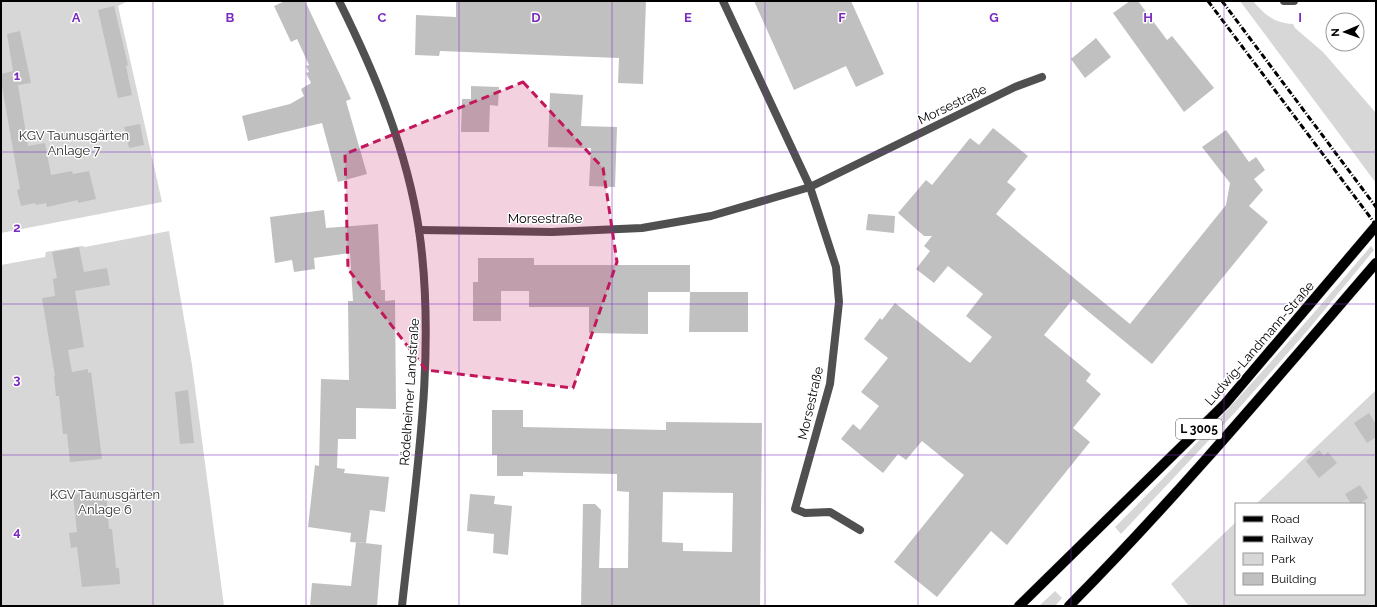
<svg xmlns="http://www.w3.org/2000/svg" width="1377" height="607" font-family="Raleway,sans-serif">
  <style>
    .green { fill: #d7d7d7 }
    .building { fill: #c0c0c0; fill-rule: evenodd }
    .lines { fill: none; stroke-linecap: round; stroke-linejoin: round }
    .primary-casing { stroke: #dbdbdb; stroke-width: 11 }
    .street { stroke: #505050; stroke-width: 8 }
    .primary { stroke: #000; stroke-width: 10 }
    .rail { stroke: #000; stroke-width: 3; stroke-dasharray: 6 2 1 2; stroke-linecap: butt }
    .marked { fill: #c2185b; fill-opacity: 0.2; stroke: #c2185b; stroke-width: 3; stroke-dasharray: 8 5; stroke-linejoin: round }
    .grid { fill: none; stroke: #7b2cbf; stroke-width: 1; stroke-opacity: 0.55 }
    .labels { text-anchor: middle; stroke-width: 3; stroke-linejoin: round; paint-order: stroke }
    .shield { fill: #fff; stroke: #4c4c4c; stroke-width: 1 }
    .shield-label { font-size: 12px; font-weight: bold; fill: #000 }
    .street-label { font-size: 13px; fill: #000; stroke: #fff }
    .park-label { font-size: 13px; fill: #2e2e2e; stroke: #fff }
    .grid-label { font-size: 13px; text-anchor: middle; font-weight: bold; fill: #7b2cbf; stroke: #fff; stroke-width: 3; stroke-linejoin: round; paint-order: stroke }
  </style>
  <rect width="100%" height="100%" fill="#fff"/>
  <g class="green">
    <polygon points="1,1 128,1 118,6 162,202 1,233"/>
    <path d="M1240,1H1253C1266,16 1273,22 1293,24L1295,28L1323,52L1376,113V183Z"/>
    <polygon points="169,231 192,365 224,606 1,606 1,265 45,257 46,252 82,246 85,247"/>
    <path d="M1371,246L1374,250L1308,330L1241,406L1121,534L1115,527C1205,438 1289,343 1371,246Z"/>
    <polygon points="1376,390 1376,606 1189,606 1171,584 1236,522 1236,594 1364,594 1364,504 1256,504"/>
    <polygon points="1055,591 1062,598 1055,606 1039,606"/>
  </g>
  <g class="building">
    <polygon points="285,1 305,1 342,79 351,99 346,101 367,174 338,182 322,123 248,141 242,116 290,104 304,96 301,89 311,83 306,73 309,72 306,66 309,65 297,39 291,42 274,6"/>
    <polygon points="456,1 646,1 643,84 618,83 619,58 440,51 439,56 415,55 416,15 456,17"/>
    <polygon points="754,1 851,1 884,74 856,87 846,66 794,90"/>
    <polygon points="1130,1 1138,1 1167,40 1172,36 1214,88 1184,112 1113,13"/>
    <polygon points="114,6 128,65 126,66 132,95 118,98 98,10"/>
    <polygon points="20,31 31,83 18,85 28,146 45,143 51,175 72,171 73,174 89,171 96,199 78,203 78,200 47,207 46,203 36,205 35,203 21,206 17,190 20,189 1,81 1,74 13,71 7,34"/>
    <polygon points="1096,38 1111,57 1085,78 1071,59"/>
    <polygon points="471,86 499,87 498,106 490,105 489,132 461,132 462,99 471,99"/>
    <polygon points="550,93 583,95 581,126 617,127 615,187 589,186 591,148 548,147"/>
    <polygon points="140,124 144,145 129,148 124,127"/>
    <polygon points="993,128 1028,156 1007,182 1016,189 996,214 1130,324 1226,205 1230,183 1202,147 1226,130 1249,162 1256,157 1265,170 1254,179 1263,190 1249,206 1268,222 1152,364 1073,299 1044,335 1091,374 1086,381 1101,394 1073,428 1090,442 1007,545 991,531 937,597 894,562 964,475 922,441 906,460 898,454 883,473 841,439 853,424 860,430 879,406 861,392 888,358 864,339 880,318 882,320 895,303 970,363 992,337 966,316 983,294 948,266 934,283 916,269 930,251 924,246 932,236 924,236 898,213 926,180 932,185 970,138 979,145"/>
    <polygon points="324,210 326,228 378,224 381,290 385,290 385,301 395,300 396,409 356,408 356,439 338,439 337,468 345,469 344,473 389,477 385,512 370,510 366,543 350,542 351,533 308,527 315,465 319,466 321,379 349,380 348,301 353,301 350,253 314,258 315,269 294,272 292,260 275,263 270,217"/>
    <polygon points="868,214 895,216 894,233 866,230"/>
    <polygon points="79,247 84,272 107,268 110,285 75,291 84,347 68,350 72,372 88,369 88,373 91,372 102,459 70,462 67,434 63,434 59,396 56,396 54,377 55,376 42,298 55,296 53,279 57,278 52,252"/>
    <polygon points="478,258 534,258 534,265 690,265 690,292 648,292 648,334 589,333 589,307 529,307 529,291 501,291 501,321 473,321 473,282 478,282"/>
    <polygon points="690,292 748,292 748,332 689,332"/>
    <polygon points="188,390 194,443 180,444 175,392"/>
    <path d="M492,410H523V427L666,430V422L762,423L760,606H581L583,504H595L601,510L599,568H628L629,492L617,491V474L523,472V476H497V455H492ZM663,492L733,493L732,552L683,551V543L662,542Z"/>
    <polygon points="1369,413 1376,424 1376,437 1367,443 1354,423"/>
    <polygon points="1319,450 1324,456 1328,452 1337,463 1319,478 1306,461"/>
    <polygon points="1360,485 1368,498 1359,504 1351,504 1345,494"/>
    <polygon points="106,490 109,529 112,529 116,568 119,568 120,584 82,587 77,547 71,548 69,533 77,532 73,495"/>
    <polygon points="470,494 495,496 494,504 512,506 508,555 493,553 494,534 467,531"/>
    <polygon points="356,542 382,545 377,606 310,606 312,583 351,586"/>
  </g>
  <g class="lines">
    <g class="primary-casing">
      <g id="primary">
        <polyline points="1019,606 1225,404 1376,226"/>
        <path d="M1069,606C1177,497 1276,379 1376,263"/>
      </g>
    </g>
    <g class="street">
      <path d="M339,1C375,73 407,150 419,230C437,354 415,483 402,606"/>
      <polyline points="723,1 810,187 836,267 839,302 830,384 795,509 805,513 830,512 860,530"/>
      <polyline points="1284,1 1294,1"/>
      <polyline points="419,230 552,232 642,228 711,216 810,187 1015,87 1042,77"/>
    </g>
    <use href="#primary" class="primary"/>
    <g class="rail">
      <polyline points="1208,1 1376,225"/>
      <polyline points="1222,1 1376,207"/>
    </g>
  </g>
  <path class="marked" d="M523,82L603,168L617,262L573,388L426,370L348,269L345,154Z"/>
  <path class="grid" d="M153,1V606M306,1V606M459,1V606M612,1V606M765,1V606M918,1V606M1071,1V606M1224,1V606M1,152H1376M1,304H1376M1,455H1376"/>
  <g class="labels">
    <rect class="shield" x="1176" y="419" width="46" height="20" rx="3"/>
    <g class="shield-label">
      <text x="1199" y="433">L 3005</text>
    </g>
    <g class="street-label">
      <text transform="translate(952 104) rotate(-26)" y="5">Morsestraße</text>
      <text x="545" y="223">Morsestraße</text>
      <text transform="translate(1259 343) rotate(-49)" y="5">Ludwig-Landmann-Straße</text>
      <text transform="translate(409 392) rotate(-86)" y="5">Rödelheimer Landstraße</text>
      <text transform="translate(810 403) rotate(-77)" y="5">Morsestraße</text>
    </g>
    <g class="park-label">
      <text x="74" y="140">KGV Taunusgärten<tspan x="74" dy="15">Anlage 7</tspan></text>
      <text x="105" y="499">KGV Taunusgärten<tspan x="105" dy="15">Anlage 6</tspan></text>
    </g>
  </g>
  <g class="grid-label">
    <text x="76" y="22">A</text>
    <text x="230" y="22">B</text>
    <text x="382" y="22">C</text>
    <text x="536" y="22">D</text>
    <text x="688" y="22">E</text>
    <text x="842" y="22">F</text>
    <text x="994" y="22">G</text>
    <text x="1148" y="22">H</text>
    <text x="1300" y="22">I</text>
    <text x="17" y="80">1</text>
    <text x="17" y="232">2</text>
    <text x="17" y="384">3</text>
    <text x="17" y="536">4</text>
  </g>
  <rect width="1377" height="607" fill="none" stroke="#000000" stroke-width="4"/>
  <rect x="1235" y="503" width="130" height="92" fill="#ffffff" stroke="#999999"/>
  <rect x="1243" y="516" width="20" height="6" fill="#000000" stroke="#999999"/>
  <text x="1271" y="523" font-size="12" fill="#000000">Road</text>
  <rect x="1243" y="536" width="20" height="6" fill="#000000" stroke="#999999"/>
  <text x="1271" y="543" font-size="12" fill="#000000">Railway</text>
  <rect x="1243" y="553" width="20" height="12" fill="#d7d7d7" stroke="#999999"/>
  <text x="1271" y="563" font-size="12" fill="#000000">Park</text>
  <rect x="1243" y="573" width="20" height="12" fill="#c0c0c0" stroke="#999999"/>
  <text x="1271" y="583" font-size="12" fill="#000000">Building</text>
  <g transform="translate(1345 32) rotate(268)"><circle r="19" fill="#ffffff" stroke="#999999"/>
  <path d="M0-3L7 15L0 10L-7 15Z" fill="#000000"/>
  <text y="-6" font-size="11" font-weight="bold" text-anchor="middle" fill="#000000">N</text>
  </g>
</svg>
